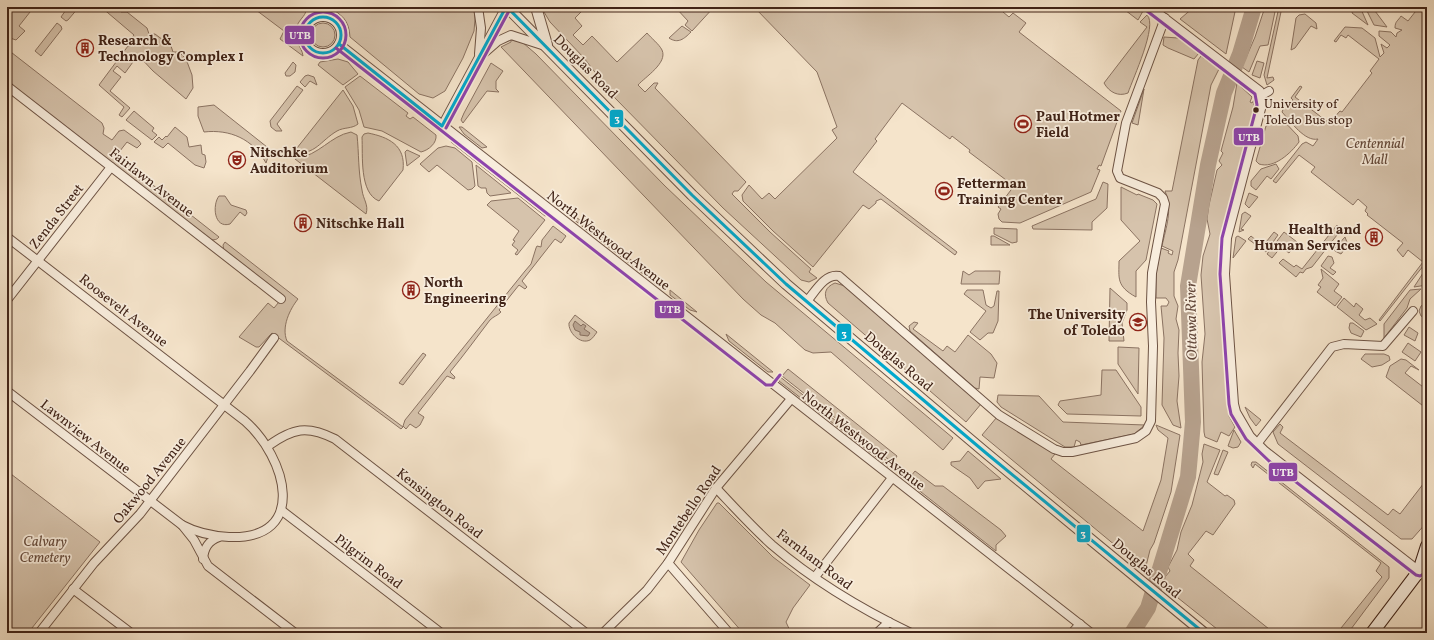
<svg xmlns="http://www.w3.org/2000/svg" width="1434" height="640" font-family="Vollkorn,serif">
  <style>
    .green { fill: #d6c3ac; stroke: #8b7362 }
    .water { fill: #b7a28e; stroke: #876f5e }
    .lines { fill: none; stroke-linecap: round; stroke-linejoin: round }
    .river { stroke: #b7a28e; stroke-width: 16 }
    .minor-casing { stroke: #6d5344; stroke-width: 10 }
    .tertiary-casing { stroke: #6d5344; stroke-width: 12 }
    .secondary-casing { stroke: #402317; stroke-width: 14 }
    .minor { stroke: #f8eddd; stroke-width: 8 }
    .tertiary { stroke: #f8eddd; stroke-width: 10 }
    .secondary { stroke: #f8eddd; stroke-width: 12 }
    .bus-1-casing { stroke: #f8eddd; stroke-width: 6 }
    .bus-2-casing { stroke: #f8eddd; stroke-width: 6 }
    .bus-1 { stroke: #00a9ce; stroke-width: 3 }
    .bus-2 { stroke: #8e44ad; stroke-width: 3 }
    .bus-dot { fill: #402317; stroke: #f8eddd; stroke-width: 1.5 }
    .labels { text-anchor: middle; stroke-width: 3.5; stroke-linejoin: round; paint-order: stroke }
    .bus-label { font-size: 13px; fill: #402317; stroke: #f8eddd; text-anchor: start }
    .poi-label { font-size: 14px; font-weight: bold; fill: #402317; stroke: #f8eddd; text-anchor: start }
    .street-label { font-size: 14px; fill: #402317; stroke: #f8eddd }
    .park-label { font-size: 14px; font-style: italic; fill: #664b3c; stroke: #f8eddd }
    .water-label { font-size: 15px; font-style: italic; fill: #64493b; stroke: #f8eddd }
    .line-badge { stroke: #f8eddd; stroke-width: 1.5 }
    .badge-label { font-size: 11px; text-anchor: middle; font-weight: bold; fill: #fff }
  </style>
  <rect width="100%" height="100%" fill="#f5e4cb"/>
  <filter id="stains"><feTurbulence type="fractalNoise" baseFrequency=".005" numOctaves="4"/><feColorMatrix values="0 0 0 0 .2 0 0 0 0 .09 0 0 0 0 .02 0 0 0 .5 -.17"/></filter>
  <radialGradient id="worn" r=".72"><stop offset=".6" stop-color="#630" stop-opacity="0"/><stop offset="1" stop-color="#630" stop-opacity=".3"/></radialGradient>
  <g class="green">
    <polygon points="7,7 34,7 19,26 25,31 16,40 7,37"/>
    <polygon points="68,7 79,7 68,20 66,21 61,17"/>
    <polygon points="101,7 119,7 121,12 127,12 147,28 149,34 155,34 171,46 173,52 179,52 186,59 192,75 193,88 186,99 153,71 138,55 125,73 117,66 113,71 121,77 110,91 130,108 122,117 119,115 124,107 99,85 128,46 131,46 134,42 131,39 134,35"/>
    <path d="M252,7H293L299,11L302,7L306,11C305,16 299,20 297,26C292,41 302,46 303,56L280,39L284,31Z"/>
    <path d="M327,7H474L475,19L474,31L463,58L445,91L433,98L419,94L350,37C349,20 342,14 327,7Z"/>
    <path d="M541,7H586L575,18L582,26L573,35L583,45L592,36L617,62L647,33C651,38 659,44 662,50C668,63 645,77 638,85L645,92L654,83H658L655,88L746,182L738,191H734L732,194L770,232L811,269L809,272L817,278L809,282L801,280L723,208L614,97L584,58L550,22Z"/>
    <polygon points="675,7 714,7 692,31 685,25 688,21"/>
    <polygon points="754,7 1005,7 1003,12 1009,17 1013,13 1026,23 1019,32 1121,111 1101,166 1099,165 1097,169 1100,170 1091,192 1020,223 1002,222 999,219 998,214 1001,209 998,207 1014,186 969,152 970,150 952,136 950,139 902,103 875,139 877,141 853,172 957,252 955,255 881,199 876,201 876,203 869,209 863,205 813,267 773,231 743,201 742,195 749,185 762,199 769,193 775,199 837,138 832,130 837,127 817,72"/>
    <polygon points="1121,7 1137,7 1143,11 1138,20"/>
    <polygon points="1194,7 1236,7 1226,54 1180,19"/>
    <polygon points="1265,7 1276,7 1268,45 1260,46 1249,72 1242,67 1255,37"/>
    <polygon points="1279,7 1282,7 1267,78 1273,77 1274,80 1267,85 1264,75"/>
    <polygon points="1354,7 1360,7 1368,25 1352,13"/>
    <polygon points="1365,7 1372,7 1387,27 1374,25"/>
    <path d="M1419,7H1427V244L1423,250L1426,253L1427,261L1380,321L1379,320L1423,262L1408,250L1403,257L1397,250L1403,243L1367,215L1368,214L1365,211L1367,207L1358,199L1353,205L1311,172L1315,167L1299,155L1276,183L1273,181L1302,144L1306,142L1313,146L1318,139C1305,142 1291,122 1282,112L1285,105L1288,107L1293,100L1291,98L1300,86L1302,87L1295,97L1329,123L1340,111L1342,112L1372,73L1370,71L1379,59L1348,35L1346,38L1341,35L1336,42L1334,41L1345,27L1362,28L1375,38L1380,57L1384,53L1381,44L1387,48L1390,45L1379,36V31L1391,32L1396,37L1397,33L1402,30L1395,28C1395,21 1398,21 1401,16L1408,21Z"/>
    <polygon points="1305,14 1316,23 1317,29 1311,26 1295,48 1291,50 1296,18 1299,15"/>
    <path d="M1147,15C1158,25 1133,78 1128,93C1118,97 1109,92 1104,83L1147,27L1140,22Z"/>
    <polygon points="57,23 61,26 62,29 41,56 35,51"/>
    <circle cx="323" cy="35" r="12"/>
    <path d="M682,26L691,32C684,39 678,44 669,38Z"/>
    <polygon points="1164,37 1178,38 1199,53 1194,59 1168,48 1163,45"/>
    <polygon points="511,40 522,42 536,54 665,186 766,282 953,438 943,450 831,352 813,353 805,350 775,323 761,315 743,299 501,47 511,42"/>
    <path d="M7,49L102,123L104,128L103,134L112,140L119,131L124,130L139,141L141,144L137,148L127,142L116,156L219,237C216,241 212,240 208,238L7,83Z"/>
    <path d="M1201,56L1219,69L1211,85L1178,260L1174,272V296L1178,306L1176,319L1179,330L1178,353L1179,376L1177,401L1181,428L1173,425L1162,405L1164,338L1161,306H1167L1169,302L1166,298H1156V274L1161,248L1169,251L1168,253L1172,255L1173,251L1162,246C1166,227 1173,210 1165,191H1172L1198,60Z"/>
    <polygon points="338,59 348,62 358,74 343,85 318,65 320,62"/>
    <polygon points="1257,61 1264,63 1260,78 1252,75"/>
    <polygon points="293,62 296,65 295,72 290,76 286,76 285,73"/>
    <polygon points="491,63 503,71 496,81 496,89 499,92 487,91 463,123 461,120 464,113"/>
    <polygon points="308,75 314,77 317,85 310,81 305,87 300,82 305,76"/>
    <path d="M360,76L408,113L406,116L410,119L413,117L436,135C437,143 429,150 421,152L382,131L364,127L359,110L345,87Z"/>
    <polygon points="1237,83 1252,97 1250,102 1252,103 1254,100 1254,105 1256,106 1229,210 1220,251 1220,287 1227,401 1229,416 1235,427 1229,436 1221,432 1217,442 1205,437 1204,432 1202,362 1205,334 1201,275 1203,256 1210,234 1207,219 1209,205 1217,170 1222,165 1219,161 1223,153 1221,151 1233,107"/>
    <polygon points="297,86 303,90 277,124 282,131 276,131 271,127 270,121"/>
    <polygon points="1144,89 1138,125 1132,123"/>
    <path d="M343,90L353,106L358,124C352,129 344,127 337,131C320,141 316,155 293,153Z"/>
    <path d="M214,105L267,147L269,154L266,163C253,139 230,129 204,132L198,116V107Z"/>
    <polygon points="134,111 154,128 152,131 157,135 152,140 126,120"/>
    <path d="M1280,117L1298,136L1299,142C1291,153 1274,169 1259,164L1256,161L1266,126Z"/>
    <polygon points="175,127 187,137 189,147 201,145 202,154 205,155 206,162 204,168 195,165 168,143 163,148 154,142 159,137 162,140 166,136 167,137"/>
    <polygon points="459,127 462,127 487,147 482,148 464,134"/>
    <path d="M351,132L357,135C359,153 358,171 362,190C363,199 369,205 366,214L295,159C320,155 330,136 351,132Z"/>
    <path d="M368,133C388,137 406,145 403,170L379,201C359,193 363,155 362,137L364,134Z"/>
    <polygon points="452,140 547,215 545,216 451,142"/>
    <polygon points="446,146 455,148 472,162 475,186 472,189 468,190 437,165 429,172 420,164 438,148"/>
    <polygon points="407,150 420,156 407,166 405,152"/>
    <polygon points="1276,164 1279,169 1271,179 1267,176 1256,190 1251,186 1251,181 1261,169"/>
    <polygon points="476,165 511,193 490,196 487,193 486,188 481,188 478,186"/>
    <polygon points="1103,182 1108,184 1107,208 1092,222 1092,230 1033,229 1032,226 1096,199"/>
    <path d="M1121,187L1137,195L1138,194L1153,200L1157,204L1146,260L1136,271V297C1116,286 1119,278 1119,261L1140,241L1121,220Z"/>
    <polygon points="1249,193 1258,197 1249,208 1245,204"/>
    <path d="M219,196H225L231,205L246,210L247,213L245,216L240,212L230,224C214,229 212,205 219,196Z"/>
    <polygon points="518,198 545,220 517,255 515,254 518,250 512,245 515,241 513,240 519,231 487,205 491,201"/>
    <polygon points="567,210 662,284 657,285 568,215"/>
    <polygon points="1245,212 1251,216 1241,229 1244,230 1239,232 1242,214"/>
    <polygon points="1337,225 1340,228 1336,233 1337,235 1312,267 1306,269 1303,273 1300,272 1296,277 1279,263 1283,259 1294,267 1296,265 1302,269"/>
    <path d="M553,226L566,236L561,243L555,239L522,281L527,287L525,289L519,285L499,310L501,312C497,316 494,316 490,320C477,337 464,355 450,372L455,377L454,379L447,376L418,413L424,417L420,425L416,428L410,424L406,429L403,426L405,420L525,271L531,264L536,248L537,246L541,247L542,240Z"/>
    <polygon points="994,228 1017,229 1017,242 1012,243 994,234"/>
    <polygon points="1274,232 1278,235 1266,252 1248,239 1251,236 1263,246"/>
    <polygon points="1284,232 1297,242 1289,253 1281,247 1272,258 1267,254"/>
    <polygon points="991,236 994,236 1010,245 991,245"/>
    <polygon points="1238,236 1246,241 1233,258 1236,237"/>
    <polygon points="1345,237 1348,245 1341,254 1335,251 1334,249"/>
    <path d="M225,242L298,299C290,309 281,327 287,341L403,427L401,429L272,333L259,347H256L239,337L268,303L274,308L283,297L224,251L223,245Z"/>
    <polygon points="1328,256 1332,257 1334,263 1330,268 1336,272 1333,275 1321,266"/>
    <polygon points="1321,269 1339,284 1334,291 1342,297 1335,306 1317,292 1321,287 1318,285 1323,278"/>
    <polygon points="1427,269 1427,285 1414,287 1425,270"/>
    <polygon points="963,271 969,275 975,271 1000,271 999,284 961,284"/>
    <path d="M835,283L845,286L981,404L966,422L828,303C823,294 825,287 835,283Z"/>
    <polygon points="1110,288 1127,303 1127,310 1122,323 1124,341 1109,341"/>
    <polygon points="1421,289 1410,299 1407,308 1384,338 1384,324 1410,290"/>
    <polygon points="670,290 697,312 690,310 670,295"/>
    <polygon points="967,290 983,290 986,305 991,308 994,306 997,291 999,291 998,321 993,333 988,333 980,340 970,332 986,311 964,294"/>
    <polygon points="1344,298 1354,307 1356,303 1363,309 1359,315 1365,320 1370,318 1377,324 1366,330 1337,307"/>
    <polygon points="1427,302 1427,319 1421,316 1419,311 1421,306"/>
    <path d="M575,315L597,332C595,335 592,339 590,340C580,345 568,332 569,323Z"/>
    <polygon points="914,322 918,323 913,329 943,351 947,346 955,352 968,335 991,354 997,363 994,378 980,377 979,389 975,388 910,331 909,326"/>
    <polygon points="1350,323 1353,323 1364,331 1361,337 1351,333 1349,328"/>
    <polygon points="1409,327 1418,333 1415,341 1404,335"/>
    <polygon points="726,334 773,372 768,372 729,341"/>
    <polygon points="1408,343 1421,352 1415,361 1402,352"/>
    <polygon points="1118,347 1139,348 1138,394 1118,364"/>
    <polygon points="423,353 426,355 403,385 399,383"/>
    <polygon points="1365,354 1384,354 1389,356 1390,360 1382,365 1372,367 1361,359"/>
    <polygon points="1401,359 1406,360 1419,370 1411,366 1405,373 1427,390 1427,409 1386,377 1390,366"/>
    <polygon points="788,369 897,456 893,463 782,376"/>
    <polygon points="1102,370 1116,370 1141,407 1141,416 1067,414 1058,405 1060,401 1101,395"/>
    <polygon points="779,376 892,465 889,467 779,381"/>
    <polygon points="998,395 1039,396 1063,422 1145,425 1134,434 1081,445 1080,442 1076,440 1074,447 1065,447 1001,407 997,402"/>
    <polygon points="1245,407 1261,420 1256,426 1250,418"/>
    <polygon points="997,417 1055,454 1051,459 1143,531 1161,480 1168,438 1158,430 1156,425 1180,435 1171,492 1154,543 1150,550 1145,570 982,435"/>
    <polygon points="1280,424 1283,427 1280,433 1388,515 1393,509 1400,514 1427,479 1427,522 1412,539 1401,539 1278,444 1273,432"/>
    <polygon points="1234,430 1241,442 1238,447 1233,448 1228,446"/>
    <polygon points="1204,444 1220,450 1207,482 1225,496 1227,495 1234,500 1235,504 1213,535 1206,531 1188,554 1194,560 1190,566 1274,633 1222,633 1163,586 1165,577 1170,571 1168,567 1177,550 1181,532 1192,505 1203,462 1202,454"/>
    <polygon points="1223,450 1228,452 1218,475 1214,474"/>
    <polygon points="968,451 1001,479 985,481 978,489 970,478 951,465 951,462 960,461"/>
    <polygon points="1252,462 1256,462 1389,567 1389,578 1348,633 1337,633 1382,577 1376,571 1381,563 1255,464 1253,468 1251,465"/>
    <polygon points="7,471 100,542 28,633 7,633"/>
    <polygon points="915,471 935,486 943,486 1001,530 1006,536 996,545 996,551 907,481"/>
    <polygon points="717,503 719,503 773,557 810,585 793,608 786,622 791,633 743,633 681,562 699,530"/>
  </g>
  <polygon class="water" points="575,321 581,326 583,324 586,326 584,329 590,333 588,336 580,335 580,332 575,330 573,325"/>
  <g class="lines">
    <polyline class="river" points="1132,633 1148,608 1188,477 1193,422 1188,286 1208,165 1224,93 1240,54 1254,7"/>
    <g class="minor-casing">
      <g id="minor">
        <polyline points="478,7 481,28 479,54"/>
        <polyline points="1150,7 1260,91 1262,105 1227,238 1225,274 1234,404 1236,412 1250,436 1265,451 1419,571"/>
        <circle cx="323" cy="35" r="18"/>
        <polyline points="339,44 1091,633"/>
        <polyline points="483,54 498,41 511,35 545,46"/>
        <polyline points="7,86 281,299"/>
        <polyline points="1262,95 1269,91"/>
        <polyline points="442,126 506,7"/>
        <path d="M7,237L245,421C286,457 310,540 229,537C212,536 197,533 182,525"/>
        <polyline points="7,300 111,167"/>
        <path d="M807,301C815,292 825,273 839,276L999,415L1054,449L1063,452H1072L1136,438L1146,431L1151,421L1153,346L1151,302L1152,273L1165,204L1163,198L1158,193L1120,178L1117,171L1126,123L1165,18"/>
        <polyline points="7,391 182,525 194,540 208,566 295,633"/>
        <polyline points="1257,444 1332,347 1344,344 1383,346 1413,311"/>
        <path d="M268,446C293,428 307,425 335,439L586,633"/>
        <path d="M716,488C734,507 752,527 772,545C814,581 861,609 911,633"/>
        <polyline points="281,510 441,633"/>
        <path d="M203,559C204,548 208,541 219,537"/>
        <polyline points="668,563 729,633"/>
        <polyline points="815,577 892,478"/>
        <polyline points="73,589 131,633"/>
        <polyline points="39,633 94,563 140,514 250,371 274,338"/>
        <polyline points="603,633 647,590 668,563 716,488 791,399"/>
        <polyline points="877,633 889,622"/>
        <polyline points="1072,633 1080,624"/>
      </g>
    </g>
    <g class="tertiary-casing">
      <g id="tertiary">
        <polyline points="507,7 692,195 786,284 986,453 1204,633"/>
        <polyline points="536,7 547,45"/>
      </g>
    </g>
    <g class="secondary-casing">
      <g id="secondary">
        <polyline points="1419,571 1427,546"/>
        <polyline points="1372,633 1419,571 1427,566"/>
      </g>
    </g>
    <use href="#minor" class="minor"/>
    <use href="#tertiary" class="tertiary"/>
    <use href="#secondary" class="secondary"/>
    <g class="bus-1-casing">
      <g id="bus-1">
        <polyline points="507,7 692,195 786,284 986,453 1204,633"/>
        <circle cx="323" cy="35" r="18"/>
        <polyline points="339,44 442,126 506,7"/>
      </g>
    </g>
    <g class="bus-2-casing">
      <g id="bus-2">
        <polyline points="1147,11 1255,94 1257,105 1222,238 1220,274 1229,404 1231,414 1246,439 1269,461 1416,575 1420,576 1427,572"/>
        <circle cx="323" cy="35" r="23"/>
        <polyline points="336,48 766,385 772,385 780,375"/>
        <polyline points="446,128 510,9"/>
      </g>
    </g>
    <use href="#bus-1" class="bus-1"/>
    <use href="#bus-2" class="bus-2"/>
  </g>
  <defs>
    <g id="building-ring" transform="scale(0.9)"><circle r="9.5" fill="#f8eddd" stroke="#8f2418" stroke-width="1.5"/><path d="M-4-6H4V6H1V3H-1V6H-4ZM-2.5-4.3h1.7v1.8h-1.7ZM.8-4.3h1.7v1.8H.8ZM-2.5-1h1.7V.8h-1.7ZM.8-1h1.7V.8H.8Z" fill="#8f2418"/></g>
    <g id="stadium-ring" transform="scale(0.9)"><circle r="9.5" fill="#f8eddd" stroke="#8f2418" stroke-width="1.5"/><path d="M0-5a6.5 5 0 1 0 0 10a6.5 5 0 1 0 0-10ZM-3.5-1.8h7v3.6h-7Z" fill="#8f2418"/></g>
    <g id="theatre-ring" transform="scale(0.9)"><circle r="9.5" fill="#f8eddd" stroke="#8f2418" stroke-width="1.5"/><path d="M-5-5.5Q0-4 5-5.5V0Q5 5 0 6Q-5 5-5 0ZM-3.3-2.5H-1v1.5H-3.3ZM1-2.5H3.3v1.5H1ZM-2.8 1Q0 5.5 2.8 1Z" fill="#8f2418"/></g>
    <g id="university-ring" transform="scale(0.9)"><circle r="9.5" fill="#f8eddd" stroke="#8f2418" stroke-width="1.5"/><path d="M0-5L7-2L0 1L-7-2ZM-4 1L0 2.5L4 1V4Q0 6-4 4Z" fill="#8f2418"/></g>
  </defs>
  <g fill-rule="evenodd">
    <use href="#building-ring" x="85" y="48"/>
    <use href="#stadium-ring" x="1023" y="124"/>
    <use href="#theatre-ring" x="237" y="160"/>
    <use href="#stadium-ring" x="944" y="191"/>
    <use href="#building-ring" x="303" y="223"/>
    <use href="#building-ring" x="1374" y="237"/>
    <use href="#building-ring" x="411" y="290"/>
    <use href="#university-ring" x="1138" y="322"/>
  </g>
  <circle class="bus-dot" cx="1256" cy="110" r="3.5"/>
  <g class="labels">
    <g class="bus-label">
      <text x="1264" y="108">University of<tspan x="1264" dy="16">Toledo Bus stop</tspan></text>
    </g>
    <g class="poi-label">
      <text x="98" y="45">Research &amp;<tspan x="98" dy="16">Technology Complex 1</tspan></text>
      <text x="1036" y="121">Paul Hotmer<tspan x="1036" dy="16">Field</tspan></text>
      <text x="250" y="157">Nitschke<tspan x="250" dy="16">Auditorium</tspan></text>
      <text x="957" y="188">Fetterman<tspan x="957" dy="16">Training Center</tspan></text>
      <text x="316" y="228">Nitschke Hall</text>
      <text x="1361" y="234" text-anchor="end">Health and<tspan x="1361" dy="16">Human Services</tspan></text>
      <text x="424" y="287">North<tspan x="424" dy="16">Engineering</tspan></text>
      <text x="1125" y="319" text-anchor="end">The University<tspan x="1125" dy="16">of Toledo</tspan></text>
    </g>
    <g class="street-label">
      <text transform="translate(586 66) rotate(45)" y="5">Douglas Road</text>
      <text transform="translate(152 182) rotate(38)" y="5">Fairlawn Avenue</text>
      <text transform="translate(56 216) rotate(-52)" y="5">Zenda Street</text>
      <text transform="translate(609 240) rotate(38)" y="5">North Westwood Avenue</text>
      <text transform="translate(124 310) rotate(38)" y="5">Roosevelt Avenue</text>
      <text transform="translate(899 361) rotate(40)" y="5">Douglas Road</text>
      <text transform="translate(86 436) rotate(38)" y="5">Lawnview Avenue</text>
      <text transform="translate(864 440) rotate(38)" y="5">North Westwood Avenue</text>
      <text transform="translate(149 480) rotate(-51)" y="5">Oakwood Avenue</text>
      <text transform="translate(440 503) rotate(38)" y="5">Kensington Road</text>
      <text transform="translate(688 510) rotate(-56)" y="5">Montebello Road</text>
      <text transform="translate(815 559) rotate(37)" y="5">Farnham Road</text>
      <text transform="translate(369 561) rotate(37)" y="5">Pilgrim Road</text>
      <text transform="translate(1147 568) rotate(40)" y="5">Douglas Road</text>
    </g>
    <g class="park-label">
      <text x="1375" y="148">Centennial<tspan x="1375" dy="16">Mall</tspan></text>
      <text x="45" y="546">Calvary<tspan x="45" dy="16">Cemetery</tspan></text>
    </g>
    <g class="water-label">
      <text transform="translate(1191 321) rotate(-91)" y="5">Ottawa River</text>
    </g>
  </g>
  <g class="line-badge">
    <rect x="284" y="25" width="31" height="20" rx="4" fill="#8e44ad"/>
    <rect x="609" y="109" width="15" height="19" rx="4" fill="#00a9ce"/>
    <rect x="1233" y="127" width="31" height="19" rx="4" fill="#8e44ad"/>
    <rect x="654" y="300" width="31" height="19" rx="4" fill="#8e44ad"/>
    <rect x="836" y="323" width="16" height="19" rx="4" fill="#00a9ce"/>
    <rect x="1268" y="462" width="30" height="20" rx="4" fill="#8e44ad"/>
    <rect x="1076" y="524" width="15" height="19" rx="4" fill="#00a9ce"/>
  </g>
  <g class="badge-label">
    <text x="300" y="39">UTB</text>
    <text x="617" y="122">3</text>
    <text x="1249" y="141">UTB</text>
    <text x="670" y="313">UTB</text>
    <text x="844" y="337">3</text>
    <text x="1283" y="476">UTB</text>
    <text x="1083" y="537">3</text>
  </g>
  <rect width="1434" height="640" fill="none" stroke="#f5e4cb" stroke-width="24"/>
  <rect x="8" y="8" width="1418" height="624" fill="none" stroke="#402317" stroke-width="2"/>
  <rect x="12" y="12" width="1410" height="616" fill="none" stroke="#402317"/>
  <rect width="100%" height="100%" filter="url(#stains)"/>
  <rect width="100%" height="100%" fill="url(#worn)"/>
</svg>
